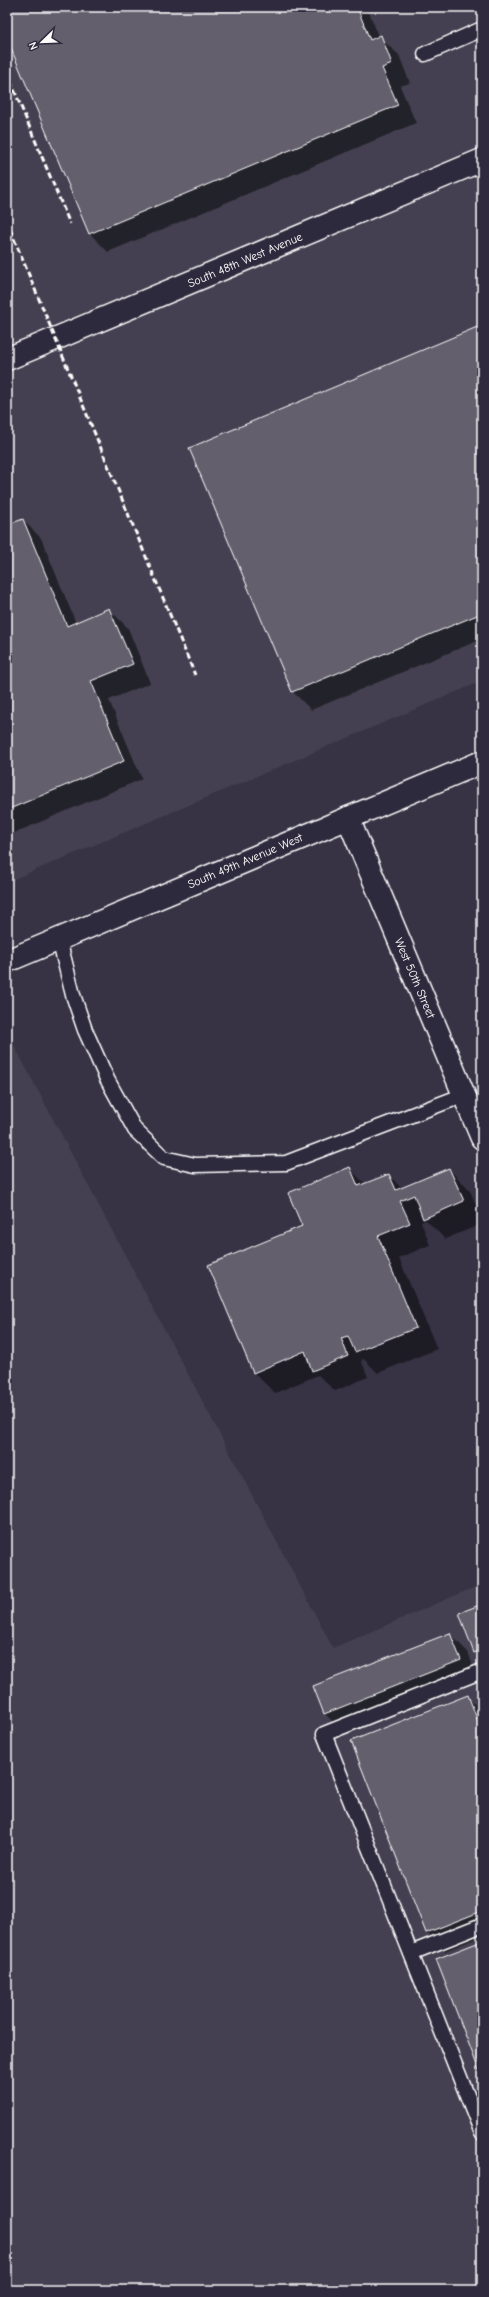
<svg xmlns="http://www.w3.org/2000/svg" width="489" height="2297" font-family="'Comic Neue',sans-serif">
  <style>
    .built { fill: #444051 }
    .shadow { fill: #0007 }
    .building { fill: #635f6d; stroke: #fff }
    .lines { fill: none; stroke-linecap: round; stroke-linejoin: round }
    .lane-casing { stroke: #fff; stroke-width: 17 }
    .street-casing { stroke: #fff; stroke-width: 25 }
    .secondary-casing { stroke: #fff; stroke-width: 25 }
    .lane { stroke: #2f2a3d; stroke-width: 14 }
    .street { stroke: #2f2a3d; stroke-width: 22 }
    .secondary { stroke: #2f2a3d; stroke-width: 22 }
    .rail { stroke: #fff; stroke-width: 3; stroke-dasharray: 6 3; stroke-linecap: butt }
    .labels { text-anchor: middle; stroke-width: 3.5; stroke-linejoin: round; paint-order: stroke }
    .street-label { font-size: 12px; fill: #fff; stroke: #2f2a3d }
  </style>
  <rect width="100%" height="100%" fill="#373345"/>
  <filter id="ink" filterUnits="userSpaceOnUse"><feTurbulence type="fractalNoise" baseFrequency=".025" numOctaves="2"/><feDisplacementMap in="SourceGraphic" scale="8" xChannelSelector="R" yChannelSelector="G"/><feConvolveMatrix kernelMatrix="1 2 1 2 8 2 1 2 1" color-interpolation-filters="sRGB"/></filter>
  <g filter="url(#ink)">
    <g class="built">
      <polygon points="7,7 482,7 482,681 7,882"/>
      <polygon points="7,1032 333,1648 482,1584 482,2290 7,2290"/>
    </g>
    <g class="shadow">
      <polygon points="7,7 367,7 379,37 399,55 410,83 400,86 416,123 108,252 90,234 7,37"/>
      <polygon points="482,326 482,639 311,710 293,692 191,448"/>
      <polygon points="23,520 41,538 76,623 109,609 128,628 150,683 109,700 142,779 7,836 7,526"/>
      <polygon points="349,1168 365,1184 389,1175 402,1189 449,1169 470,1191 482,1218 482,1224 445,1239 426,1220 421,1222 430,1245 399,1258 437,1349 378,1373 364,1359 361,1360 368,1377 335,1391 318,1375 275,1393 253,1372 303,1227"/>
      <polygon points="482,1605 482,1659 475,1652"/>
      <polygon points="450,1634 468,1652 478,1679 343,1732 325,1714"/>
      <polygon points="467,1697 482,1711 482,1936 445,1951 427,1932"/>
    </g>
    <g class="building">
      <polygon points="7,7 357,7 370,40 381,35 392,64 382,68 398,105 89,234 7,39"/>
      <polygon points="482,325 482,613 292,692 189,448"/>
      <polygon points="23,519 67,626 109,608 133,664 91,681 124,761 7,810 7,525"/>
      <polygon points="350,1167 358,1186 389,1174 396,1190 449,1168 464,1201 423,1219 414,1195 400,1201 410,1223 378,1236 416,1328 355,1352 348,1336 341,1338 348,1356 312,1371 305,1351 253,1373 208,1265 302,1226 288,1193"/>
      <polygon points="482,1604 482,1650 474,1653 459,1613"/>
      <polygon points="450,1633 461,1660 324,1714 313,1686"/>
      <polygon points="468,1695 482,1732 482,1911 426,1933 351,1741"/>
      <polygon points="482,1941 482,2078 436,1959"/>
    </g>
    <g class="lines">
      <g class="lane-casing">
        <g id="lane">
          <polyline points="425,54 482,29"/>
          <polyline points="59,939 73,995 85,1030 107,1079 135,1130 164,1158 195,1165 286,1163 464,1095"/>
          <polyline points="482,1671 324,1734 482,2133"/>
          <polyline points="411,1953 482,1925"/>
        </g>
      </g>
      <g class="street-casing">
        <g id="street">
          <polyline points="7,359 482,160"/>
          <polyline points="348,818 482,1138"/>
        </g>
      </g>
      <g class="secondary-casing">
        <polyline id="secondary" points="7,961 482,762"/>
      </g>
      <use href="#lane" class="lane"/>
      <use href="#street" class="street"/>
      <use href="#secondary" class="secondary"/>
      <g class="rail">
        <polyline points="7,73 70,224"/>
        <polyline points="7,222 195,675"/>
      </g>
    </g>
  </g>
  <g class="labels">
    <g class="street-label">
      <text transform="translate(245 260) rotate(-23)" y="4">South 48th West Avenue</text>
      <text transform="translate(245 861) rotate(-23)" y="4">South 49th Avenue West</text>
      <text transform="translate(415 978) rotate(67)" y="4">West 50th Street</text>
    </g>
  </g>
  <rect width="489" height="2297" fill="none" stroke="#2f2a3d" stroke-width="24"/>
  <rect x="12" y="12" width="465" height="2273" fill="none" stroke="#fff" stroke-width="1.5" filter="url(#ink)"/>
  <g transform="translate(42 42) rotate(247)" stroke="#2f2a3d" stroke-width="3" paint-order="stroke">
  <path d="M0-3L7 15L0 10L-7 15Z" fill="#ffffff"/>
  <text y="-6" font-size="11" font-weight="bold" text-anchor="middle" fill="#ffffff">N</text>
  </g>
</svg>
